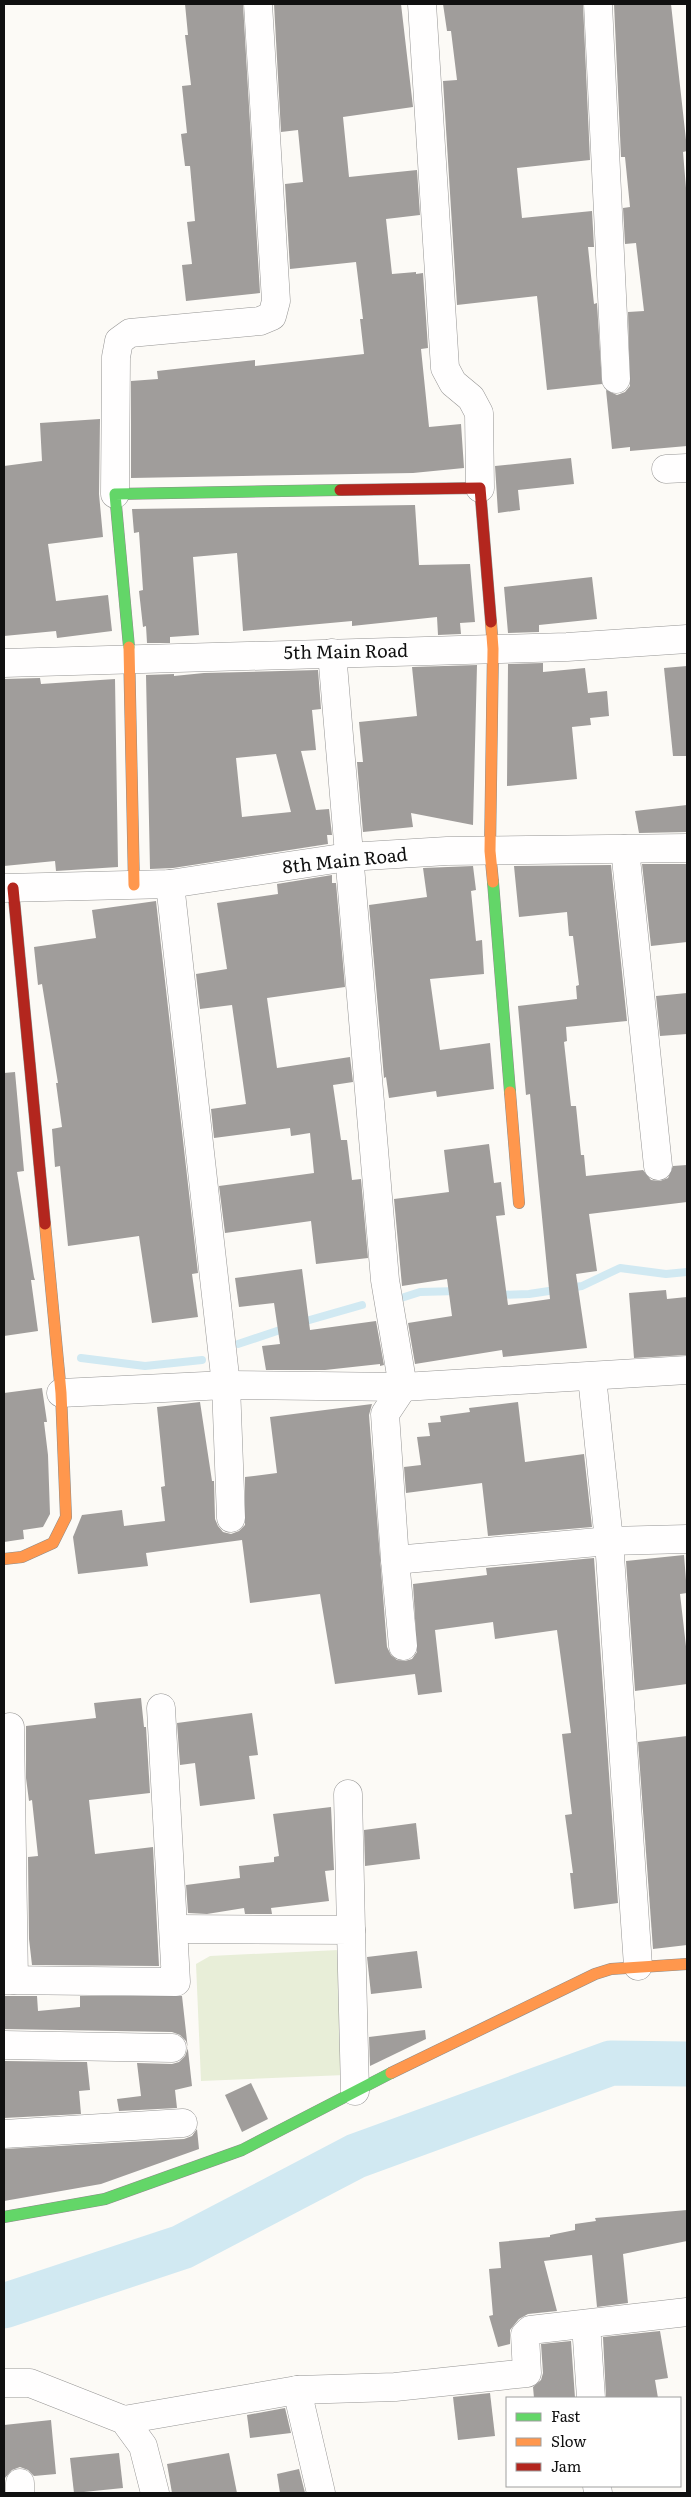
<svg xmlns="http://www.w3.org/2000/svg" width="691" height="2497" font-family="Literata,serif">
  <style>
    .green { fill: #e8eed8 }
    .lines { fill: none; stroke-linecap: round; stroke-linejoin: round }
    .stream { stroke: #d1e9f2; stroke-width: 8 }
    .river { stroke: #d1e9f2; stroke-width: 45 }
    .building { fill: #a09d9b; fill-rule: evenodd }
    .street-casing { stroke: #969594; stroke-width: 29 }
    .fast-casing { stroke: #8d8c8a; stroke-width: 12 }
    .slow-casing { stroke: #8d8c8a; stroke-width: 12 }
    .jam-casing { stroke: #8d8c8a; stroke-width: 12 }
    .street { stroke: #fffefe; stroke-width: 28 }
    .fast { stroke: #63d668; stroke-width: 11 }
    .slow { stroke: #ff974d; stroke-width: 11 }
    .jam { stroke: #b3261e; stroke-width: 11 }
    .labels { text-anchor: middle; stroke-width: 5; stroke-linejoin: round; paint-order: stroke }
    .street-label { font-size: 18px; fill: #101010; stroke: #fff }
  </style>
  <rect width="100%" height="100%" fill="#fcfaf6"/>
  <polygon class="green" points="339,1950 345,2075 201,2081 196,1964 210,1956"/>
  <g class="lines">
    <g class="stream">
      <polyline points="496,1295 529,1294 582,1286 620,1268 666,1274 687,1272"/>
      <polyline points="398,1299 420,1292 458,1291"/>
      <polyline points="299,1323 362,1305"/>
      <polyline points="238,1344 286,1328"/>
      <polyline points="81,1358 145,1366 202,1360"/>
    </g>
    <polyline class="river" points="4,2306 182,2247 356,2156 611,2063 687,2064"/>
  </g>
  <g class="building">
    <polygon points="185,4 243,4 260,293 186,301 182,265 192,264 187,222 195,221 190,166 185,166 181,134 187,133 182,86 191,85 185,35 188,35"/>
    <polygon points="274,4 401,4 413,107 343,117 349,177 417,170 420,215 386,219 392,274 416,272 416,274 423,273 428,348 421,349 429,427 461,424 464,468 413,473 131,478 131,381 158,379 157,371 255,360 255,366 364,354 360,319 363,319 356,262 290,269 285,184 303,182 298,130 281,132"/>
    <polygon points="443,4 583,4 590,160 517,168 522,218 592,211 594,247 588,247 594,304 597,303 602,384 547,390 537,296 457,305 443,81 457,80 451,31 447,31"/>
    <polygon points="614,4 671,4 687,149 687,151 683,152 687,200 687,446 630,451 630,447 612,449 606,390 617,395 625,392 630,386 628,312 644,311 636,243 625,244 623,208 630,207 625,157 621,157"/>
    <polygon points="100,419 99,494 103,537 48,544 56,601 108,595 112,631 57,638 56,631 4,636 4,466 42,461 40,423"/>
    <polygon points="571,458 574,484 518,490 520,510 498,513 495,466"/>
    <polygon points="415,505 419,565 470,564 475,622 460,623 461,634 438,635 437,617 352,626 352,621 243,631 237,553 193,557 199,635 170,637 170,643 147,643 146,626 143,627 139,591 143,590 139,532 134,533 132,509"/>
    <polygon points="592,577 597,619 539,625 539,632 508,633 504,587"/>
    <polygon points="543,663 543,672 585,668 588,693 607,691 609,716 590,718 591,725 572,727 577,779 507,786 508,664"/>
    <polygon points="477,665 473,825 411,813 413,827 363,832 357,762 363,762 359,722 417,716 412,667"/>
    <polygon points="687,666 687,756 673,756 664,668"/>
    <path d="M318,670L321,709L312,710L316,750L301,751L316,810L329,809L332,835H327L328,844L173,868L150,869L146,675L174,674V676L204,673ZM276,754L291,812L242,817L236,758Z"/>
    <polygon points="40,678 41,684 115,679 118,867 56,871 55,861 4,866 4,679"/>
    <polygon points="687,805 687,832 639,833 635,811"/>
    <polygon points="642,864 687,864 687,942 651,946"/>
    <polygon points="611,865 627,1021 566,1027 567,1041 564,1042 571,1106 576,1106 581,1155 584,1155 586,1176 643,1170 651,1180 660,1181 668,1178 673,1166 687,1165 687,1202 589,1214 597,1271 576,1274 587,1348 503,1357 502,1350 415,1364 408,1323 452,1316 447,1279 402,1286 394,1199 449,1192 444,1150 489,1144 494,1183 501,1182 505,1215 496,1216 508,1305 550,1299 530,1094 526,1095 518,1006 577,999 576,986 579,985 573,936 569,936 567,912 519,917 514,866"/>
    <polygon points="473,866 476,890 471,891 476,941 482,940 484,974 430,979 440,1050 490,1043 494,1089 437,1097 436,1091 389,1098 386,1077 384,1078 369,905 427,897 423,868"/>
    <polygon points="332,875 332,883 336,883 345,987 267,998 277,1068 350,1057 353,1082 333,1085 341,1140 347,1140 352,1180 361,1179 368,1258 316,1264 311,1221 225,1233 219,1186 314,1173 310,1133 291,1136 290,1128 214,1138 211,1109 246,1104 232,1005 200,1009 196,974 227,969 217,903 278,894 277,884"/>
    <polygon points="156,901 198,1273 192,1274 198,1317 152,1323 139,1236 68,1246 60,1166 55,1167 52,1129 62,1127 56,1083 58,1083 42,984 38,985 34,947 96,938 92,910"/>
    <polygon points="687,993 687,1034 660,1036 656,996"/>
    <polygon points="15,1072 24,1171 17,1172 34,1277 35,1280 31,1280 38,1331 4,1336 4,1073"/>
    <polygon points="302,1269 310,1330 376,1321 384,1365 380,1366 380,1364 325,1370 266,1370 262,1346 280,1344 274,1303 239,1307 235,1278"/>
    <polygon points="666,1290 667,1299 687,1297 687,1355 634,1358 629,1293"/>
    <polygon points="42,1388 46,1415 47,1422 44,1422 48,1455 50,1514 43,1527 23,1530 24,1539 4,1542 4,1393"/>
    <polygon points="200,1402 212,1481 214,1481 215,1519 218,1526 223,1532 231,1534 239,1531 245,1525 245,1477 277,1473 270,1417 372,1404 369,1415 387,1647 391,1655 397,1660 405,1661 412,1659 417,1652 413,1584 487,1575 486,1568 594,1558 618,1903 574,1909 570,1873 573,1873 565,1815 572,1814 562,1734 571,1733 557,1630 495,1639 493,1622 435,1630 442,1692 418,1695 415,1674 335,1684 320,1594 250,1603 242,1540 146,1553 148,1566 78,1574 73,1537 82,1515 122,1510 124,1526 165,1521 161,1487 165,1486 157,1407"/>
    <polygon points="518,1402 525,1462 584,1454 592,1527 488,1536 482,1483 406,1493 404,1467 421,1465 417,1437 430,1436 428,1423 441,1422 440,1416 470,1412 469,1408"/>
    <polygon points="684,1555 687,1593 680,1594 687,1655 687,1684 635,1691 626,1561"/>
    <polygon points="141,1698 144,1727 146,1727 150,1793 89,1800 95,1854 153,1847 159,1966 32,1965 29,1939 28,1857 38,1856 32,1800 29,1801 26,1778 26,1726 96,1718 94,1703"/>
    <polygon points="252,1713 258,1755 249,1756 255,1799 200,1806 195,1763 180,1765 177,1723"/>
    <polygon points="687,1736 687,1945 653,1949 638,1742"/>
    <polygon points="331,1807 334,1870 325,1871 329,1901 271,1908 272,1914 245,1914 244,1908 207,1914 188,1913 186,1885 240,1878 239,1866 274,1862 274,1857 279,1856 273,1814"/>
    <polygon points="416,1823 420,1859 365,1866 364,1830"/>
    <polygon points="417,1951 422,1988 371,1994 367,1957"/>
    <polygon points="4,1996 37,1996 38,2011 80,2007 80,1996 182,1996 192,2086 175,2090 177,2108 119,2111 117,2099 141,2096 137,2063 172,2064 179,2062 185,2056 188,2048 186,2041 180,2035 172,2032 4,2029"/>
    <polygon points="425,2030 426,2039 370,2066 369,2037"/>
    <polygon points="4,2061 87,2062 90,2090 79,2091 81,2114 4,2118"/>
    <polygon points="251,2083 268,2119 242,2132 225,2095"/>
    <polygon points="197,2129 199,2149 101,2184 4,2201 4,2149 184,2139 192,2136"/>
    <polygon points="687,2210 687,2241 623,2254 628,2303 597,2307 592,2255 544,2261 557,2311 528,2314 519,2319 510,2330 510,2344 498,2347 489,2316 493,2315 489,2269 501,2268 499,2242 550,2237 550,2235 575,2230 575,2224 596,2221 595,2218"/>
    <polygon points="660,2331 668,2378 655,2380 658,2398 606,2398 603,2337"/>
    <polygon points="571,2341 575,2398 534,2398 533,2387 541,2380 543,2373 541,2344"/>
    <polygon points="490,2393 495,2436 458,2440 453,2397"/>
    <polygon points="285,2408 291,2433 250,2438 247,2415"/>
    <polygon points="51,2420 56,2474 34,2476 28,2470 20,2467 12,2470 4,2479 4,2425"/>
    <polygon points="119,2453 123,2488 74,2493 70,2458"/>
    <polygon points="229,2453 237,2493 172,2493 167,2464"/>
    <polygon points="299,2469 305,2493 280,2493 277,2474"/>
  </g>
  <g class="lines">
    <g class="street-casing">
      <g id="street">
        <polyline points="422,4 445,368 453,383 471,398 479,413 480,488"/>
        <polyline points="598,4 616,379"/>
        <polyline points="666,469 687,468"/>
        <polyline points="115,494 116,357 119,341 130,333 260,321 272,316 276,301 258,4"/>
        <polyline points="332,653 385,1280 403,1387 385,1414 395,1560 403,1646"/>
        <polyline points="4,663 567,647 687,639"/>
        <polyline points="625,849 658,1166"/>
        <polyline points="170,884 226,1385 231,1518"/>
        <polyline points="4,888 170,884 348,857 447,851 687,848"/>
        <polyline points="592,1377 609,1541 638,1966"/>
        <polyline points="61,1393 226,1385 403,1387 687,1370"/>
        <polyline points="395,1560 609,1541 687,1539"/>
        <polyline points="10,1727 14,1980"/>
        <polyline points="348,1794 351,1930"/>
        <polyline points="174,1929 351,1930 355,2091"/>
        <polyline points="4,1980 176,1982 161,1708"/>
        <polyline points="4,2045 172,2048"/>
        <polyline points="4,2134 183,2123"/>
        <polyline points="586,2324 591,2398"/>
        <polyline points="4,2383 30,2383 124,2420 143,2446 155,2493"/>
        <polyline points="124,2420 297,2390"/>
        <polyline points="597,2486 598,2493"/>
        <polyline points="20,2493 20,2483"/>
        <polyline points="321,2493 297,2390 395,2387 527,2373 525,2335 530,2330 687,2312"/>
      </g>
    </g>
    <g class="fast-casing">
      <g id="fast">
        <polyline points="129,647 115,494 340,490"/>
        <polyline points="493,882 510,1092"/>
        <polyline points="4,2217 105,2199 242,2150 391,2073"/>
      </g>
    </g>
    <g class="slow-casing">
      <g id="slow">
        <polyline points="491,622 493,649 490,851 493,882"/>
        <polyline points="129,647 134,885"/>
        <polyline points="510,1092 519,1203"/>
        <polyline points="4,1559 22,1557 53,1543 66,1517 61,1393 45,1224"/>
        <polyline points="391,2073 595,1974 611,1969 687,1964"/>
      </g>
    </g>
    <g class="jam-casing">
      <g id="jam">
        <polyline points="340,490 480,488 491,622"/>
        <polyline points="13,888 45,1224"/>
      </g>
    </g>
    <use href="#street" class="street"/>
    <use href="#fast" class="fast"/>
    <use href="#slow" class="slow"/>
    <use href="#jam" class="jam"/>
  </g>
  <g class="labels">
    <g class="street-label">
      <text transform="translate(346 652) rotate(-1)" y="6">5th Main Road</text>
      <text transform="translate(345 861) rotate(-6)" y="6">8th Main Road</text>
    </g>
  </g>
  <rect width="691" height="2497" fill="none" stroke="#101010" stroke-width="10"/>
  <rect x="506" y="2397" width="175" height="90" fill="#ffffff" stroke="#9f9f9f"/>
  <rect x="516" y="2413" width="25" height="8" fill="#63d668" stroke="#9f9f9f"/>
  <text x="551" y="2422" font-size="15" fill="#101010">Fast</text>
  <rect x="516" y="2438" width="25" height="8" fill="#ff974d" stroke="#9f9f9f"/>
  <text x="551" y="2447" font-size="15" fill="#101010">Slow</text>
  <rect x="516" y="2463" width="25" height="8" fill="#b3261e" stroke="#9f9f9f"/>
  <text x="551" y="2472" font-size="15" fill="#101010">Jam</text>
</svg>
